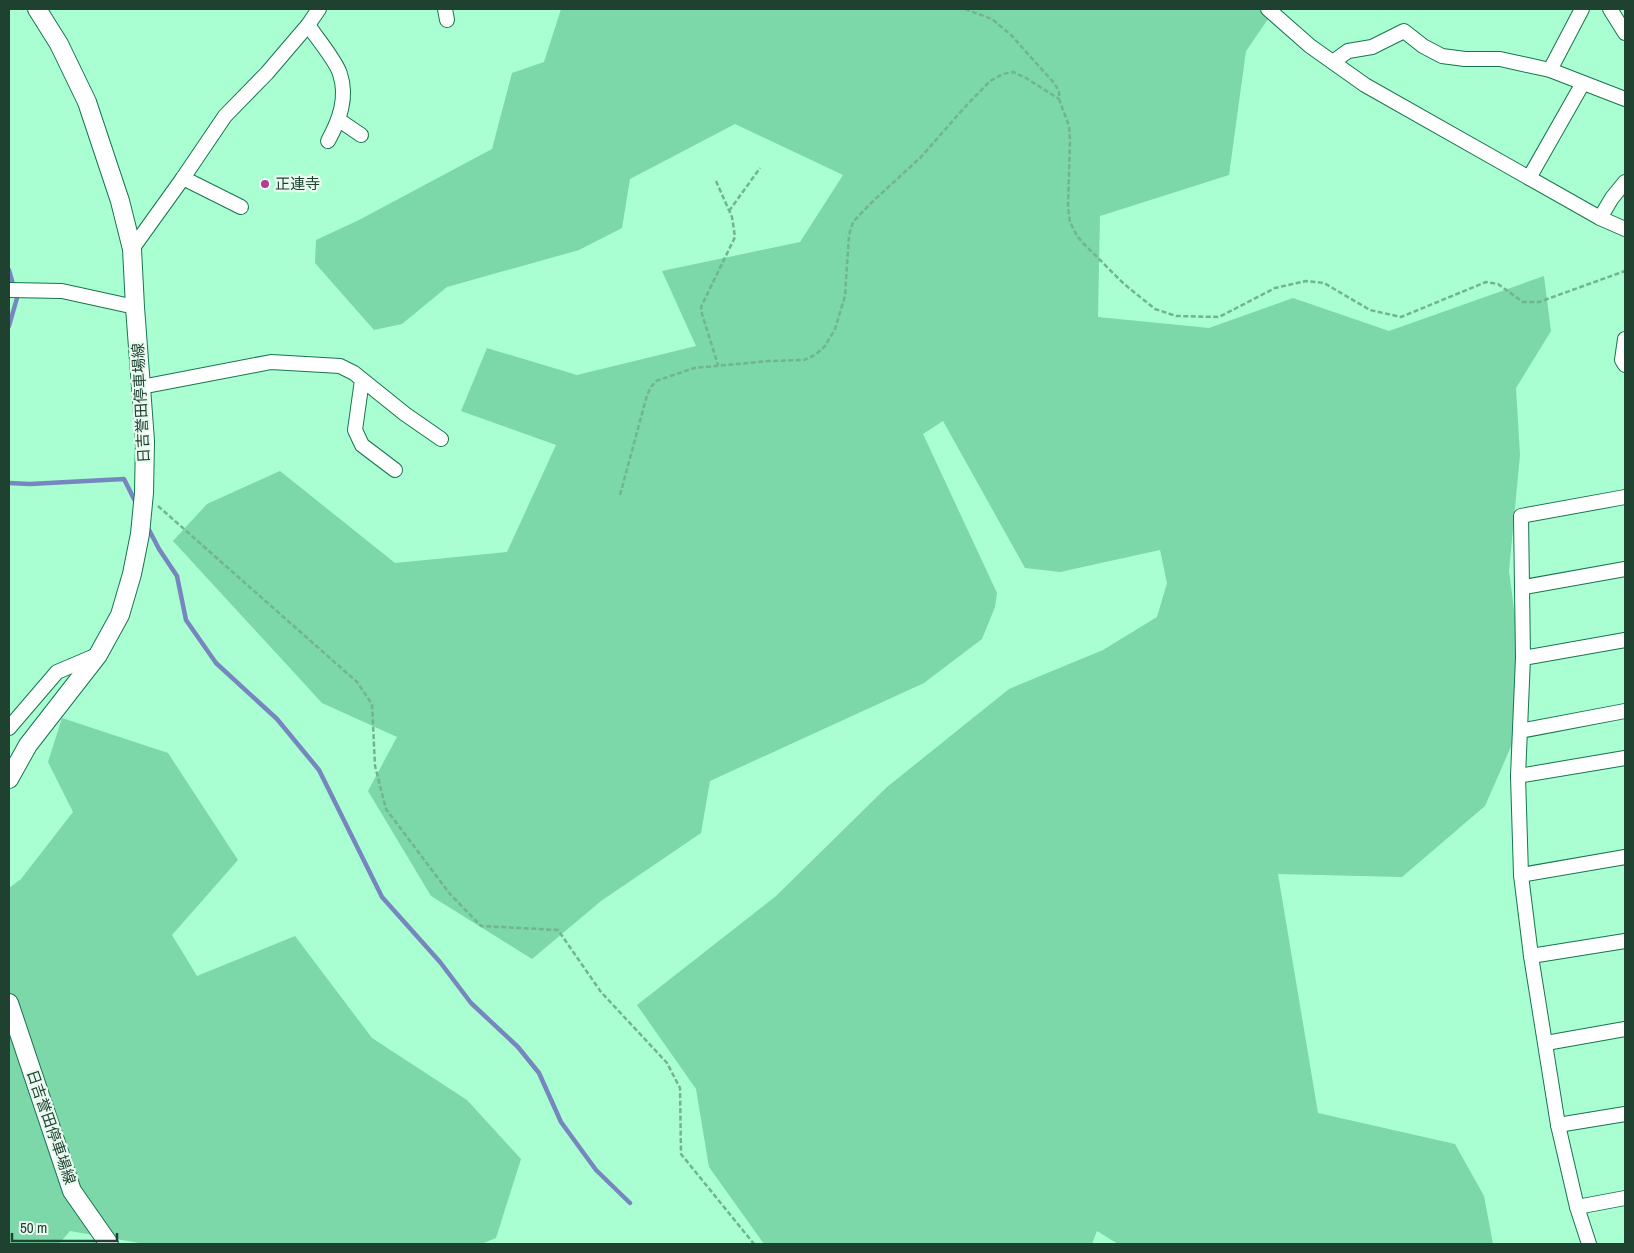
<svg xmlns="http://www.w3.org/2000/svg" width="1634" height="1253" font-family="'Archivo Narrow','Noto Sans JP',sans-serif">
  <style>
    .green { fill: #7cd7a9 }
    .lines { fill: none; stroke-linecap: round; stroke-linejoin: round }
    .stream { stroke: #7886bf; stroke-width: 4.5 }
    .minor-casing { stroke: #17754f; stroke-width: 16 }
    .major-casing { stroke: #17754f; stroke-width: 20 }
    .path { stroke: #72b491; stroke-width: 2.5; stroke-dasharray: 5 2.5; stroke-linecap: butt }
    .minor { stroke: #fff; stroke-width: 14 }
    .major { stroke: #fff; stroke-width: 18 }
    .poi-dot { fill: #b43d93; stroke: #ebfbf1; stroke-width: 2 }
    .labels { text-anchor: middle; stroke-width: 4.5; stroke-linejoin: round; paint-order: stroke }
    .poi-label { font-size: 15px; fill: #1e4130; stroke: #ebfbf1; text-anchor: start }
    .street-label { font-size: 15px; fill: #1e4130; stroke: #ebfbf1 }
  </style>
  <rect width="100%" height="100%" fill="#a9ffd1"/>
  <g class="green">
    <polygon points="561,9 1275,9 1246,51 1229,175 1100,216 1098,317 1209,328 1293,298 1389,331 1544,276 1551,331 1516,388 1520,455 1509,571 1527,710 1485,806 1402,877 1278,874 1318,1113 1455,1144 1484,1196 1493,1244 1118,1244 1097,1231 1092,1244 764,1244 709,1167 696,1089 637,1005 776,896 887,787 1009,689 1103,650 1157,617 1167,583 1160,550 1060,572 1025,568 943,421 923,434 997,593 995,607 982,639 924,683 710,781 701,833 601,901 532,959 431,896 368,791 397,737 322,703 173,541 207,504 280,471 395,563 507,552 556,445 461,411 487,348 577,375 696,346 662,271 800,242 843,175 735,124 630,179 622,228 579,250 447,287 402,324 374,330 315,263 316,240 359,220 492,149 512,73 544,62"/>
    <polygon points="62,718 168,753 238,860 172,935 197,976 295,936 372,1038 467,1100 521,1159 496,1238 481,1244 145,1244 70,1231 59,1244 9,1244 9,888 21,879 73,812 48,762"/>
  </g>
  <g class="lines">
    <g class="stream">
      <polyline points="9,270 17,298 9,326"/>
      <polyline points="9,483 30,484 124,479 137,505"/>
      <polyline points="147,526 159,549 177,576 186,620 216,663 277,719 319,770 382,897 440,962 471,1003 518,1047 539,1073 561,1122 596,1170 630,1203"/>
    </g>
    <g class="minor-casing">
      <g id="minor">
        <polyline points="445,9 447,20"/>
        <polyline points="1268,9 1310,46 1365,85 1600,218 1625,229"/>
        <polyline points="1610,9 1625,33"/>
        <path d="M308,25C316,37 337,62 340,74C348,98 339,121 328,141"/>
        <polyline points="1333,62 1348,51 1372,47 1404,31 1423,46 1442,56 1465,59 1500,59 1550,70 1625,99"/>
        <polyline points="1550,70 1582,9"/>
        <polyline points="339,120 361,135"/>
        <polyline points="183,178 241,207"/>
        <polyline points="1529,178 1583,83"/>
        <polyline points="1600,218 1612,198 1625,182"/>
        <polyline points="132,249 183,178 225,116 267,73 308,25 319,9"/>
        <polyline points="9,290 62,291 135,307"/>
        <polyline points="1625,339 1622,360 1625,365"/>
        <polyline points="362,380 355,430 362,445 395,470"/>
        <polyline points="141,387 271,362 340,366 354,373 405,414 441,439"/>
        <polyline points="1524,587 1625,569"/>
        <polyline points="1523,658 1625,640"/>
        <polyline points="9,728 57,672 97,655"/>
        <polyline points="1520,731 1625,711"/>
        <polyline points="1518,776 1523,658 1521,516 1625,497"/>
        <polyline points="1521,875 1625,857"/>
        <polyline points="1531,956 1625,941"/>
        <polyline points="1546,1043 1625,1029"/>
        <polyline points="1558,1125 1625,1114"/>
        <polyline points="1577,1207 1625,1198"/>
        <polyline points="1589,1244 1577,1207 1558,1125 1531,956 1521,875 1518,776 1625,758"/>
      </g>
    </g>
    <g class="major-casing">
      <g id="major">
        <polyline points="9,779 28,745 98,655 120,615 132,574 140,534 144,493 145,441 135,307 132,249 120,201 87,102 59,44 37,9"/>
        <polyline points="9,1003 72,1191 109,1244"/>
      </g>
    </g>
    <g class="path">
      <polyline points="965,9 992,19 1011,35 1055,84 1059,92 1059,99 1069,126 1070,140 1068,207 1070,222 1077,236 1084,244 1124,284 1155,309 1176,316 1219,317 1275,288 1306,281 1324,283 1370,310 1401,317 1486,282 1498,284 1523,302 1539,302 1625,271"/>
      <polyline points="716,181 732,217 735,237 701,307 702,314 718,365"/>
      <polyline points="729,211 760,168"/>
      <polyline points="620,495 647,395 651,387 656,381 694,368 769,361 804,360 815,355 825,346 835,329 845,296 849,235 853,222 871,203 921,157 965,107 990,81 1003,74 1013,72 1026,78 1059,99"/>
      <polyline points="158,506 357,682 372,704 375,766 386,809 450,894 481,926 558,930 601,992 667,1063 680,1088 681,1154 754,1244"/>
    </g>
    <use href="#minor" class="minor"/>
    <use href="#major" class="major"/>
  </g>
  <circle class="poi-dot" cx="265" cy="184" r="5"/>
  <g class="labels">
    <g class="poi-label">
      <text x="275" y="189">正連寺</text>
    </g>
    <g class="street-label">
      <text transform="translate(141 403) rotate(-93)" y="5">日吉誉田停車場線</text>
      <text transform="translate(51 1127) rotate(71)" y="5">日吉誉田停車場線</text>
    </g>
  </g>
  <rect width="1634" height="1253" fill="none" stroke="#1e4130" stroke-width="20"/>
  <path d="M12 1233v8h105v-8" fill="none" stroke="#1e4130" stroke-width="2.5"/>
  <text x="20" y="1233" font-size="15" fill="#1e4130" stroke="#ebfbf1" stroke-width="4" paint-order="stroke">50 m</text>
</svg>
